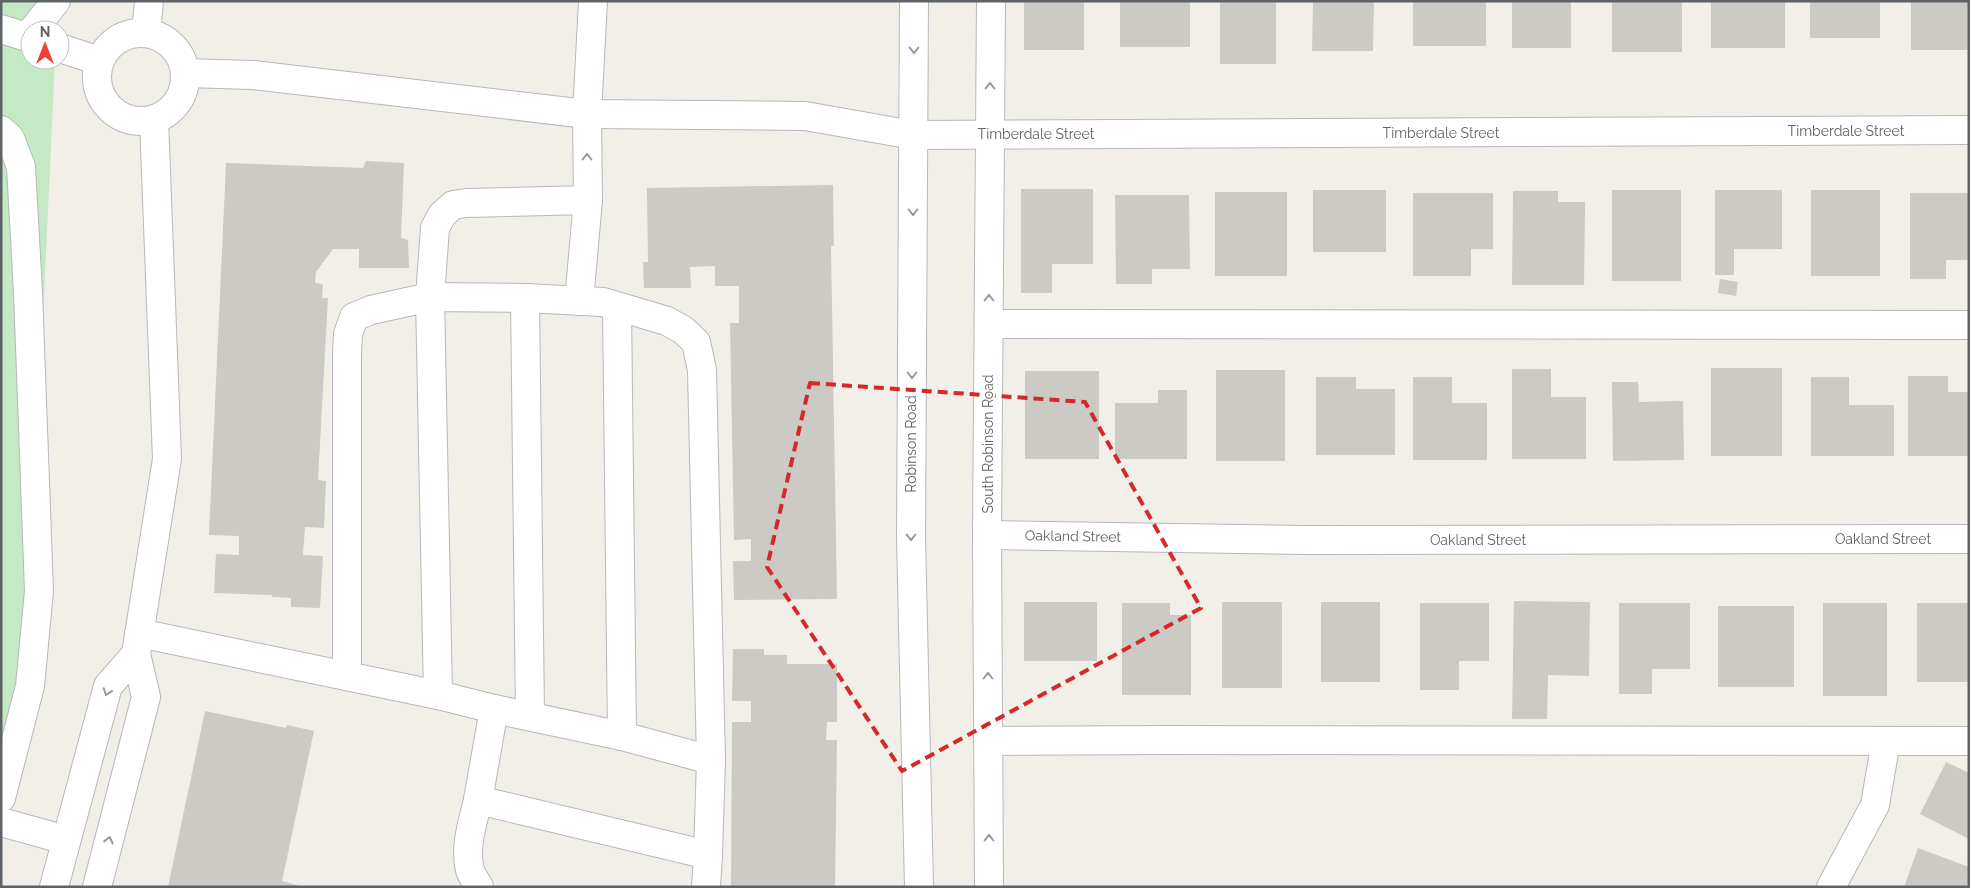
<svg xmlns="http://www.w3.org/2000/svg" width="1970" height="888" font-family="Raleway,sans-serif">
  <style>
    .green { fill: #c5e8c5 }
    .building { fill: #cccac5 }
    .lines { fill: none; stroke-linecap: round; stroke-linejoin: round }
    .minor-casing { stroke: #b5b8bc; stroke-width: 30 }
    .minor { stroke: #fff; stroke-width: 28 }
    .oneway { stroke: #979a9d }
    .marked { fill: none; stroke: #d62828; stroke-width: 4; stroke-dasharray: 10 6; stroke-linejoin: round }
    .labels { text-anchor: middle; stroke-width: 4; stroke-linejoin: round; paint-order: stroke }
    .street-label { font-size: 14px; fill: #5f6368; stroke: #fff }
  </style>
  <rect width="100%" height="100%" fill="#f1efe8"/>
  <polygon class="green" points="1,1 58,1 57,30 30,30 30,60 55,60 30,594 1,774"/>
  <g class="building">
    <rect x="1024" y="1" width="60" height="49"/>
    <rect x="1120" y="1" width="70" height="46"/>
    <rect x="1220" y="1" width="56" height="63"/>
    <polygon points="1313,1 1374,1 1373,51 1312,51"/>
    <rect x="1413" y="1" width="73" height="45"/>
    <rect x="1512" y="1" width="59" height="47"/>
    <rect x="1612" y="1" width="70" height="51"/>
    <rect x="1711" y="1" width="74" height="47"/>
    <rect x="1810" y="1" width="70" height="37"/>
    <rect x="1911" y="1" width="58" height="49"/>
    <polygon points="366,161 404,163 401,238 408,240 409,268 359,268 359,249 333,249 316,272 315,283 323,284 322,298 328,298 318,480 326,481 324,528 305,527 303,555 323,556 320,608 291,607 291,598 272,597 272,595 214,593 216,554 239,555 239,536 209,535 226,163 363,168"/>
    <polygon points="833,185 834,246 831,246 837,599 734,600 733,561 751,561 751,539 734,540 730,323 739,323 739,286 715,286 715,266 690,267 691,288 644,288 643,262 648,262 647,188"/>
    <polygon points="1021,189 1093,189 1093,264 1052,264 1052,293 1021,293"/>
    <rect x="1313" y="190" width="73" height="62"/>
    <rect x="1612" y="190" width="69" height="91"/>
    <polygon points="1715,190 1782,190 1782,249 1734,249 1734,275 1715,275"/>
    <rect x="1811" y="190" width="69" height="86"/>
    <polygon points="1513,191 1558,191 1558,202 1585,202 1584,285 1512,285"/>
    <rect x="1215" y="192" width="72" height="84"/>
    <polygon points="1413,193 1493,193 1493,249 1471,249 1471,276 1413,276"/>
    <polygon points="1910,193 1968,193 1968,260 1946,260 1946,279 1910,279"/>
    <polygon points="1115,195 1189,195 1190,269 1152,269 1152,284 1116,284"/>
    <polygon points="1720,279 1738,282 1736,296 1718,293"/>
    <rect x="1711" y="368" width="71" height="88"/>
    <polygon points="1512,369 1551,369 1551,397 1586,397 1586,459 1512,459"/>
    <rect x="1216" y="370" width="69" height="91"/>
    <rect x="1025" y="371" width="74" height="88"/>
    <polygon points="1908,376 1948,376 1948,392 1969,392 1969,456 1908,456"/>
    <polygon points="1316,377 1356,377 1356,389 1395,389 1395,455 1316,455"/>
    <polygon points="1413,377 1452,377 1452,403 1487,403 1487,460 1413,460"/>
    <polygon points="1811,377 1849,377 1849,405 1894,405 1894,456 1811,456"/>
    <polygon points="1612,382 1638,382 1639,402 1683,401 1684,460 1613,461"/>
    <polygon points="1158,390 1187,390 1187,459 1115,459 1115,403 1158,403"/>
    <polygon points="1514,601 1590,602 1589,676 1548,675 1547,719 1512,719"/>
    <rect x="1024" y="602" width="73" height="59"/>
    <rect x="1222" y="602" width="60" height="86"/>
    <rect x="1321" y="602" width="59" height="80"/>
    <polygon points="1122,603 1170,603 1170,615 1191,615 1191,695 1122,695"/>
    <polygon points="1420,603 1489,603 1489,661 1459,661 1459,690 1420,690"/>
    <polygon points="1619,603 1690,603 1690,669 1652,669 1652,694 1619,694"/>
    <rect x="1823" y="603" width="64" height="93"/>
    <rect x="1917" y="603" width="52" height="79"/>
    <rect x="1718" y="606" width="76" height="81"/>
    <polygon points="733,649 764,649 764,655 787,655 787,664 837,664 837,722 827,722 826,740 837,740 835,887 731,887 732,722 751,722 751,701 732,701"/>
    <polygon points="205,711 286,728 287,725 314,731 282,881 304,887 168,887"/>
    <polygon points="1946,762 1969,773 1969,839 1920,814"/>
    <polygon points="1918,848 1969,867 1969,880 1966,887 1904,887"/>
  </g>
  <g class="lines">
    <g class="minor-casing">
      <g id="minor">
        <polyline points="914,1 911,537 919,887"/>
        <polyline points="1,29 30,38"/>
        <polyline points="33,30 56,1"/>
        <circle cx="141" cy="77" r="44"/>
        <polyline points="146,33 149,1"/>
        <polyline points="60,48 99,61"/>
        <polyline points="185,73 253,75 587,114 805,116 913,135 1969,130"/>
        <polyline points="1,130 10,138 21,167 28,292 39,591 30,686 1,798"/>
        <polyline points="588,200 587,114 593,1"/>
        <polyline points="525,298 530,716"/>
        <polyline points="989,324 1969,325"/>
        <polyline points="987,535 1308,540 1969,539"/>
        <polyline points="139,633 438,695 494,709 622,736 617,307"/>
        <polyline points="347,676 347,354 348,334 354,317 371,310 430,297 525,298 603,302 667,321 683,330 696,342 702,370 711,760 708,855 478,800 494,709"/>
        <polyline points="438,695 430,297 435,228 442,215 453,205 466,203 588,200 579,301"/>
        <polyline points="622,736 711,760"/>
        <polyline points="988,741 1170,740 1969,741"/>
        <path d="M478,800C473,822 464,847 470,870C471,875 476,881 479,887"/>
        <polyline points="1,822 66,840"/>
        <polyline points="54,887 108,686 136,654"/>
        <polyline points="97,887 146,697 136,654 167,459 154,120"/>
        <polyline points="706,887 708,855"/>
        <polyline points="989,887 987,535 991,1"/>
        <polyline points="1831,887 1875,805 1886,741"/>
      </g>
    </g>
    <use href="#minor" class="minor"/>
  </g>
  <defs><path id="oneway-chevron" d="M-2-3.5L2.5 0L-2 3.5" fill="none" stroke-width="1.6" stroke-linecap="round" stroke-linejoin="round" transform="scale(1.25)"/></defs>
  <g class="oneway">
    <use href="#oneway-chevron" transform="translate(914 50) rotate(90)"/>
    <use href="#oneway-chevron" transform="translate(990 86) rotate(-90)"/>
    <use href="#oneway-chevron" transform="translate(587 157) rotate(-90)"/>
    <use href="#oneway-chevron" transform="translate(913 212) rotate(90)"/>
    <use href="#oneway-chevron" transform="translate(989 298) rotate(-90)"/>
    <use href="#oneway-chevron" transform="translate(912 375) rotate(90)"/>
    <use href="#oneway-chevron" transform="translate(911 537) rotate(90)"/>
    <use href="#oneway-chevron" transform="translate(988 676) rotate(-90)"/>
    <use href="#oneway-chevron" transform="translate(107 692) rotate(110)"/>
    <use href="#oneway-chevron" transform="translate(989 838) rotate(-90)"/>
    <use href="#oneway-chevron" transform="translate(109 840) rotate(-76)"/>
  </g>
  <path class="marked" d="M810,383L1085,402L1201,608L902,771L767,567Z"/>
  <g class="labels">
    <g class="street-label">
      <text x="1846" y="136">Timberdale Street</text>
      <text x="1441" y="138">Timberdale Street</text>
      <text x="1036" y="139">Timberdale Street</text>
      <text transform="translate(911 444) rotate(-90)" y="5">Robinson Road</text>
      <text transform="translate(988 444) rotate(-90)" y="5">South Robinson Road</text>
      <text transform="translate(1073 536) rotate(1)" y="5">Oakland Street</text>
      <text x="1883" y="544">Oakland Street</text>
      <text x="1478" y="545">Oakland Street</text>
    </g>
  </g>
  <rect width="1970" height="888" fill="none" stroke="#5f6368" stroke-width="5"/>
  <g transform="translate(45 45)"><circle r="24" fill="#ffffff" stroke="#bfc1c3"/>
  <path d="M0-4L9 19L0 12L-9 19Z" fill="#ea4335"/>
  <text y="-8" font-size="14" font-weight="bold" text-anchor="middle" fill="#5f6368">N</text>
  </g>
</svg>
